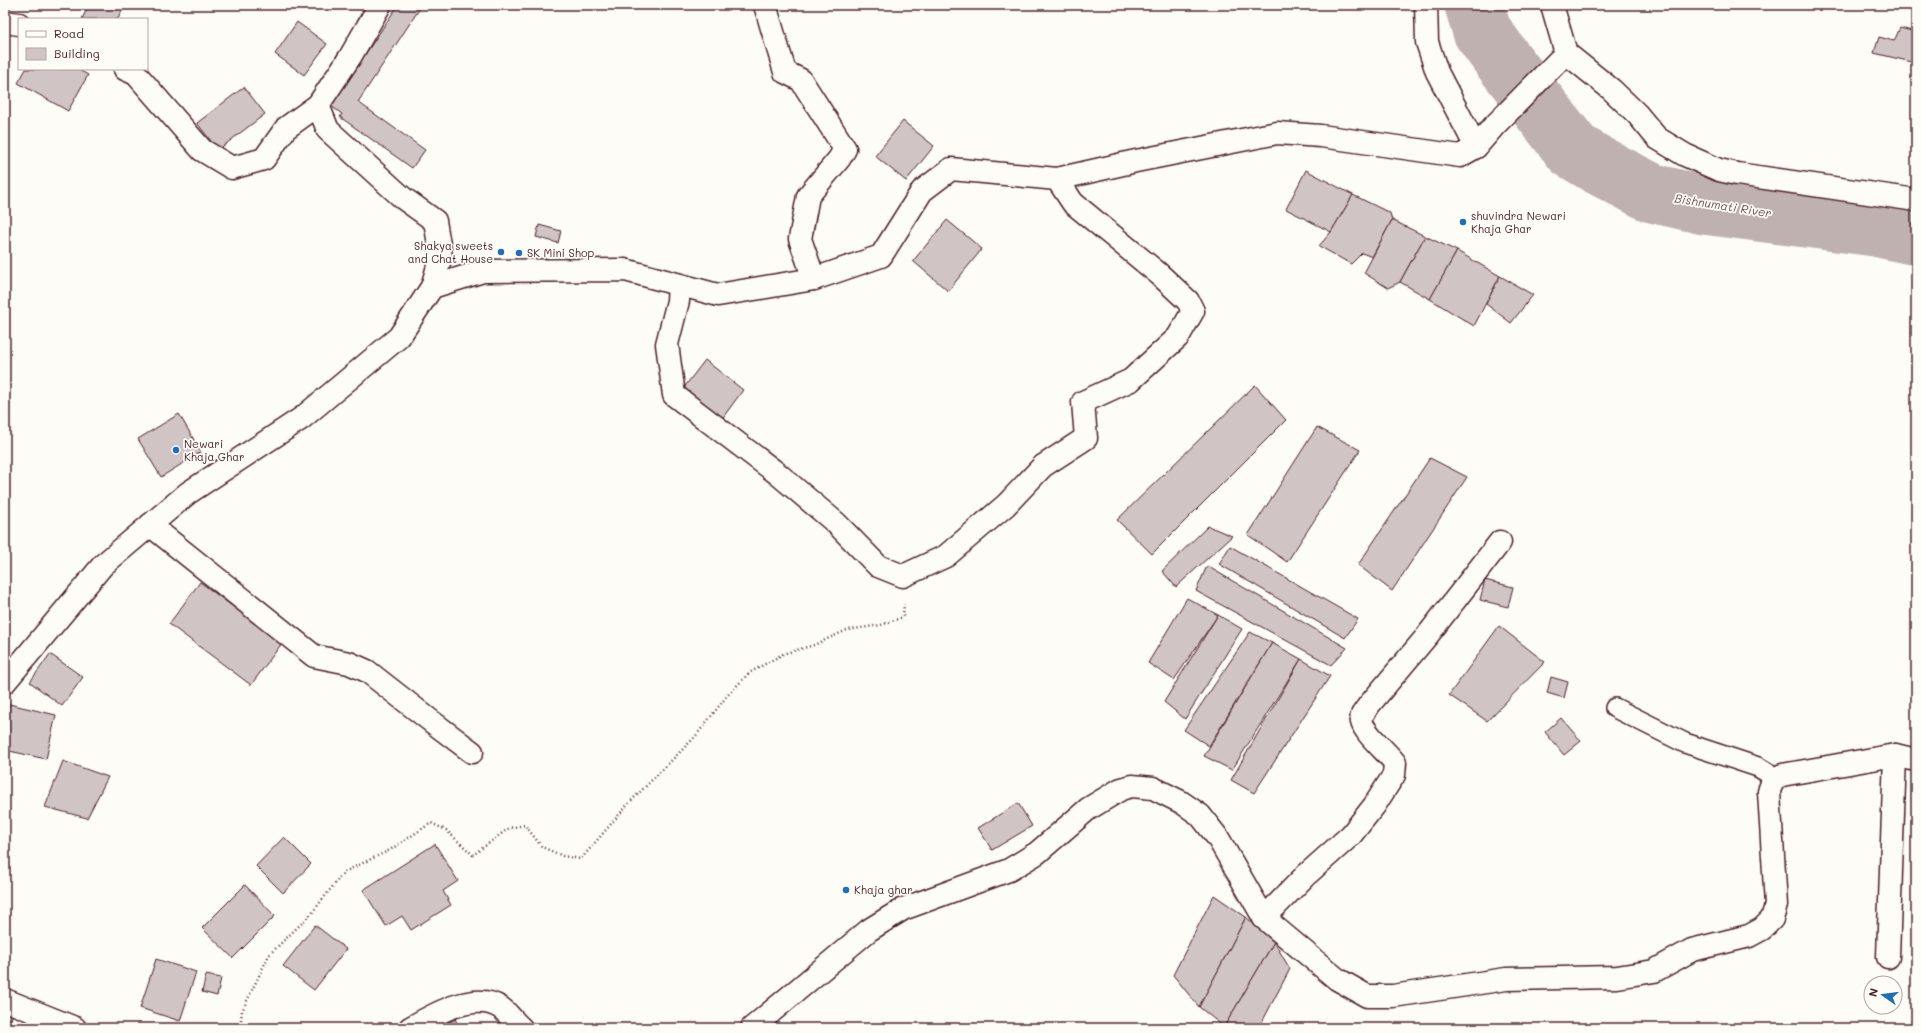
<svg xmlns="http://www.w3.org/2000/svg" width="1921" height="1033" font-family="Mali,sans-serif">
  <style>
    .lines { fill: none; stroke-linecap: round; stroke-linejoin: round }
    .river { stroke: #c0b1b1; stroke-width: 59 }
    .building { fill: #d0c5c4; stroke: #4a1f2b }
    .lane-casing { stroke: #4a1f2b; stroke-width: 22 }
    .street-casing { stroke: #4a1f2b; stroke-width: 25 }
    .path { stroke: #4a1f2b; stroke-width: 2.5; stroke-dasharray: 1 3; stroke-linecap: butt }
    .lane { stroke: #fdfcf7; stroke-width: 19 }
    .street { stroke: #fdfcf7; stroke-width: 22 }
    .poi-dot { fill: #1f6fb2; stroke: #fdfcf7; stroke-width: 1.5 }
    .labels { text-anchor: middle; stroke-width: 3.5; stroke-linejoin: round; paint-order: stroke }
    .poi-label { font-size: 11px; fill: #4a1f2b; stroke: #fdfcf7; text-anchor: start }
    .water-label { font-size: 12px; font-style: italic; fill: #73525a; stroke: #fdfcf7 }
  </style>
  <rect width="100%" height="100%" fill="#fdfcf7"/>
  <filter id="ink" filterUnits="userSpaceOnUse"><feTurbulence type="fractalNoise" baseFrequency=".025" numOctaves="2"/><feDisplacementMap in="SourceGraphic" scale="8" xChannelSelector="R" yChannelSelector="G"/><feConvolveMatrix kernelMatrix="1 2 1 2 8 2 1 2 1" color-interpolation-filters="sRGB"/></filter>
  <g filter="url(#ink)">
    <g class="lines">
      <polyline class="river" points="1474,5 1482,31 1502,59 1573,150 1598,165 1652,193 1704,205 1875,227 1916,236"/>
    </g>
    <g class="building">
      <polygon points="89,5 114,5 123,9 118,19 82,19"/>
      <polygon points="398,5 422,5 358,102 425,150 412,168 340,117 342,114 331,106"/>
      <polygon points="297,22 327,44 304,75 275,54"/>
      <polygon points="1900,28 1916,32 1916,63 1874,53 1879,37 1894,41"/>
      <polygon points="26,69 77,69 88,75 68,111 18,83"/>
      <polygon points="244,87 265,114 218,150 197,123"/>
      <polygon points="903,121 934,146 906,181 875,156"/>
      <polygon points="1306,170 1353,195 1331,232 1286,209"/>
      <polygon points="1353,195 1390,213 1392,220 1372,257 1362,253 1351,264 1319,246 1331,232"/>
      <polygon points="947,220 982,249 948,291 913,261"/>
      <polygon points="1392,220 1425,236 1400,282 1388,288 1364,273"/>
      <polygon points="539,225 561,231 558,243 536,237"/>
      <polygon points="1425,236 1457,251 1430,299 1400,282"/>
      <polygon points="1457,251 1500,276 1474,326 1430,299"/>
      <polygon points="1500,276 1533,295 1511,323 1486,304"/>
      <polygon points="705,360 743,390 721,420 682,390"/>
      <polygon points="1255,385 1286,420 1152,554 1117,520"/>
      <polygon points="179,414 201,452 161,477 138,439"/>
      <polygon points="1317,427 1360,450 1287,562 1248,535"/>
      <polygon points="1430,458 1467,477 1392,591 1358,565"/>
      <polygon points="1208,526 1232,536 1176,587 1162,571"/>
      <polygon points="1230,546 1358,619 1345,638 1219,564"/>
      <polygon points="1207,566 1347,648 1331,665 1196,591"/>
      <polygon points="1485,580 1513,587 1508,607 1480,600"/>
      <polygon points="200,582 282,643 251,685 169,624"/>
      <polygon points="1187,598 1218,615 1174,680 1148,663"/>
      <polygon points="1218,615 1242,629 1185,719 1164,702"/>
      <polygon points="1499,626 1545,662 1487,721 1449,695"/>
      <polygon points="1250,632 1272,643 1209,746 1184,730"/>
      <polygon points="1272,643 1301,659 1232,770 1204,756"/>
      <polygon points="50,654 83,677 62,706 30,682"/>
      <polygon points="1301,659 1330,676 1254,793 1231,780"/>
      <polygon points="1551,677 1568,682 1564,698 1547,693"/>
      <polygon points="9,704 56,715 46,759 5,750 5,724"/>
      <polygon points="1561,718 1581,741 1564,755 1545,732"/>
      <polygon points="63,761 108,777 87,818 45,807"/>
      <polygon points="1018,803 1032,826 992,850 978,828"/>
      <polygon points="284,837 311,864 283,893 256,866"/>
      <polygon points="435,844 458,881 443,891 451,905 411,930 402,916 386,926 363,890"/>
      <polygon points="245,885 275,916 233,958 202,928"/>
      <polygon points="1214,895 1246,917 1199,1007 1173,975"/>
      <polygon points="1246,917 1274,942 1224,1027 1199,1007"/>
      <polygon points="315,925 346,949 314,990 283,966"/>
      <polygon points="1274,942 1290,969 1260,1026 1224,1027"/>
      <polygon points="156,959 196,972 180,1021 140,1008"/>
      <polygon points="206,975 221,978 217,996 202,992"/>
      <polygon points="5,1010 13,1012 9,1028 5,1028"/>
      <polygon points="455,1019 460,1028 439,1028"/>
    </g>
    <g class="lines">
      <g class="lane-casing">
        <polyline id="lane" points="1615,708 1685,743 1758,767 1776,778"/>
      </g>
      <g class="street-casing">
        <g id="street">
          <polyline points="765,5 785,72 801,80 845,149 839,159 808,196 800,239 814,279"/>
          <polyline points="1426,5 1427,42 1437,72 1476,147"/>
          <polyline points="1552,5 1566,53 1612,90 1637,114 1657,138 1685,155 1719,170 1737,174 1916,200"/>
          <polyline points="5,22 19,24"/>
          <polyline points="125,69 136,74 202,150 232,168 264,159 286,128 318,105 350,57 380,5"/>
          <polyline points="679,285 678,301 667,344 674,395 778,474 836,523 878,566 903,576 946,556 1006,505 1043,466 1086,438 1083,402 1131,380 1178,337 1193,311 1188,301 1159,274 1073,203 1057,179"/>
          <polyline points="432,287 483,271 625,270 718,295 814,279 881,256 922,191 951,169 1057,179 1136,161 1277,133 1321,136 1460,156 1476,147 1494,126 1566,53"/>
          <polyline points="150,525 314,656 349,663 367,671 431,721 472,752"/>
          <polyline points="5,682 103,565 188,493 302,418 399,337 432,287 441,256 435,221 403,198 328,130 318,105"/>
          <path d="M1264,918L1337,979L1367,996H1393L1506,979L1617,977L1654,971L1692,950L1749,936L1762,929L1772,919L1776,905L1769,792C1771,783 1774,779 1782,775L1895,755L1916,760"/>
          <polyline points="1888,957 1895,755"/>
          <polyline points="5,1000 75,1028"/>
          <path d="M410,1028C433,1015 475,990 501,1008C508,1013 514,1022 521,1028"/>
          <path d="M752,1028L869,930L903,909L1009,870L1037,853L1088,809L1121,789L1132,786L1153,788L1181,802L1200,815L1218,838L1264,918L1305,876L1351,835L1374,806L1394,775L1395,763C1388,752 1357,729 1362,715C1364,712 1367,708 1369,705L1427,636L1500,542"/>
        </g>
      </g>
      <polyline class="path" points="240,1028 242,1011 269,955 311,914 344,872 390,850 431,823 446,830 473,855 509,828 525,825 542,847 563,856 581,859 629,803 695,737 726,697 749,673 783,654 814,645 847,630 881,625 903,617 904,604"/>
      <use href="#lane" class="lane"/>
      <use href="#street" class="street"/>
    </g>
  </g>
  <g class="poi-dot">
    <circle cx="1463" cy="222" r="4"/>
    <circle cx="501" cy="252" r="4"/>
    <circle cx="519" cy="253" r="4"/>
    <circle cx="176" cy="450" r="4"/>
    <circle cx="846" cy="890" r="4"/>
  </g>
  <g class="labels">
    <g class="poi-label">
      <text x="1471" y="220">shuvindra Newari<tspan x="1471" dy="13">Khaja Ghar</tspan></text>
      <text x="493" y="250" text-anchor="end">Shakya sweets<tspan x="493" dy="13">and Chat House</tspan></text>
      <text x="527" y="257">SK Mini Shop</text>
      <text x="184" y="448">Newari<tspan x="184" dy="13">Khaja Ghar</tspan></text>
      <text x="854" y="894">Khaja ghar</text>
    </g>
    <g class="water-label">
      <text transform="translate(1723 206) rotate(9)" y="4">Bishnumati River</text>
    </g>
  </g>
  <rect width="1921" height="1033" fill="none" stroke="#fdfcf7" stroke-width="20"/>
  <rect x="10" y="10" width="1901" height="1013" fill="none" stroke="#4a1f2b" stroke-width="1.5" filter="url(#ink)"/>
  <rect x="18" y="18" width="130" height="52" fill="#fdfcf7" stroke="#b5a4a5"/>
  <rect x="26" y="31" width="20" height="6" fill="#fdfcf7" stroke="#b5a4a5"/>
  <text x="54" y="38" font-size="12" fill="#4a1f2b">Road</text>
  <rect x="26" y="48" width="20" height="12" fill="#d0c5c4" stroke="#b5a4a5"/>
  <text x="54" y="58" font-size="12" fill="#4a1f2b">Building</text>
  <g transform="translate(1883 995) rotate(284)"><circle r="19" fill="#fdfcf7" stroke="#b5a4a5"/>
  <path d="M0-3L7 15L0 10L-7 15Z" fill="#1f6fb2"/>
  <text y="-6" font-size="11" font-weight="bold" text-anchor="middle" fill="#4a1f2b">N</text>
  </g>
</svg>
